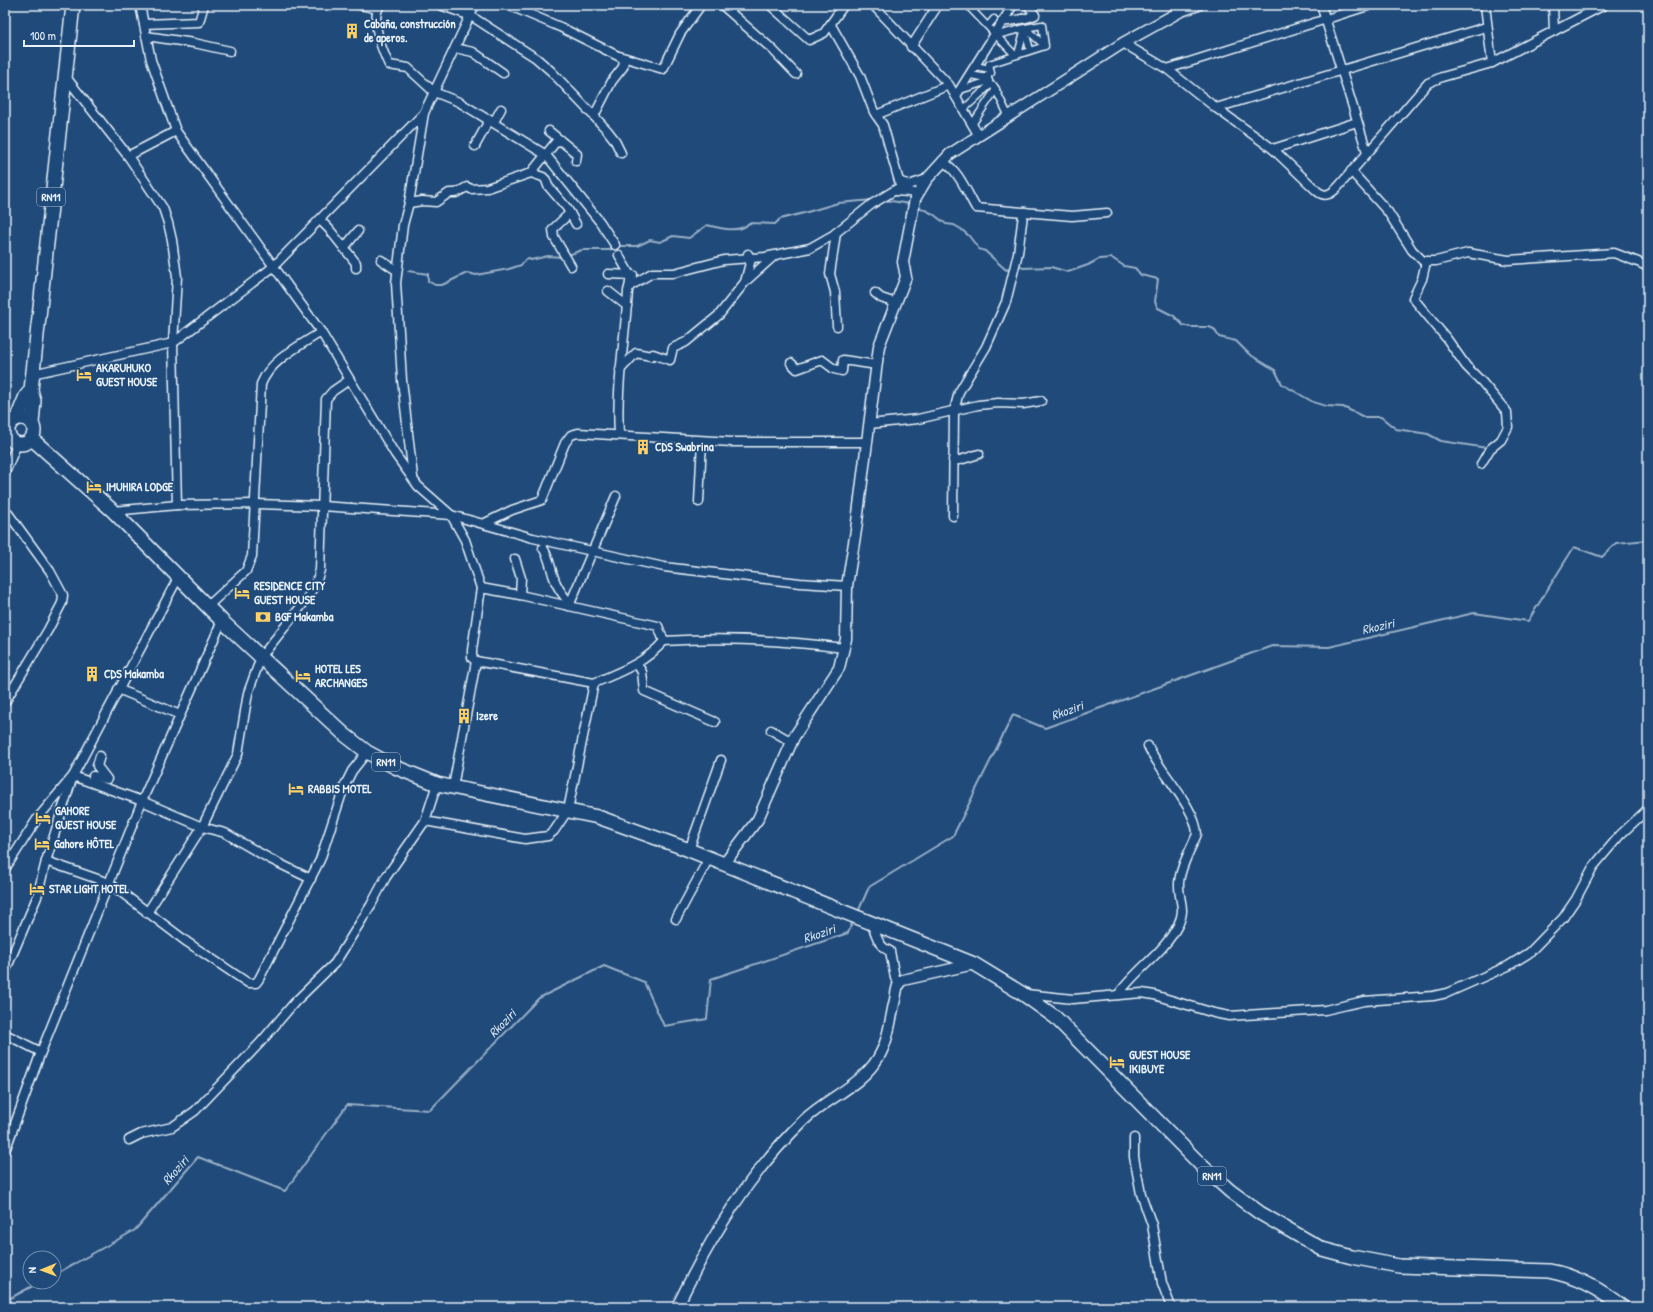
<svg xmlns="http://www.w3.org/2000/svg" width="1653" height="1312" font-family="'Patrick Hand',sans-serif">
  <style>
    .lines { fill: none; stroke-linecap: round; stroke-linejoin: round }
    .stream { stroke: #9ab0c7; stroke-width: 2 }
    .pedestrian-casing { stroke: #e8f1f8; stroke-width: 9 }
    .minor-casing { stroke: #e8f1f8; stroke-width: 11 }
    .tertiary-casing { stroke: #e8f1f8; stroke-width: 13 }
    .primary-casing { stroke: #e8f1f8; stroke-width: 16 }
    .pedestrian { stroke: #1f4a7a; stroke-width: 6 }
    .minor { stroke: #1f4a7a; stroke-width: 8 }
    .tertiary { stroke: #1f4a7a; stroke-width: 10 }
    .primary { stroke: #1f4a7a; stroke-width: 13 }
    .labels { text-anchor: middle; stroke-width: 3.5; stroke-linejoin: round; paint-order: stroke }
    .shield { fill: #1f4a7a; stroke: #acbfd2; stroke-width: 1 }
    .shield-label { font-size: 11px; font-weight: bold; fill: #e8f1f8 }
    .poi-label { font-size: 12px; font-weight: bold; fill: #e8f1f8; stroke: #1f4a7a; text-anchor: start }
    .water-label { font-size: 13px; font-style: italic; fill: #d4e1ec; stroke: #1f4a7a }
  </style>
  <rect width="100%" height="100%" fill="#1f4a7a"/>
  <filter id="ink" filterUnits="userSpaceOnUse"><feTurbulence type="fractalNoise" baseFrequency=".025" numOctaves="2"/><feDisplacementMap in="SourceGraphic" scale="8" xChannelSelector="R" yChannelSelector="G"/><feConvolveMatrix kernelMatrix="1 2 1 2 8 2 1 2 1" color-interpolation-filters="sRGB"/></filter>
  <g filter="url(#ink)">
    <g class="lines">
      <g class="stream">
        <polyline points="885,200 910,204"/>
        <polyline points="917,206 933,214 946,224 954,225 961,229 969,236 979,249 985,251 1005,269 1007,270 1014,264"/>
        <path d="M568,255L582,250H609L620,246H637L650,240L660,242L673,236L689,238L707,225C719,228 740,234 749,223L775,224L780,219L804,213L838,203L873,200"/>
        <polyline points="1018,264 1023,268 1051,267 1068,272 1088,265 1099,259 1112,258 1124,266 1135,268 1141,275 1158,279 1155,302 1158,308 1174,316 1183,325 1190,327 1209,327 1214,329 1219,337 1236,341 1249,354 1275,370 1282,384 1313,402 1326,406 1343,407 1364,417 1381,417 1396,429 1428,434 1441,441 1487,448"/>
        <polyline points="408,271 428,274 428,281 435,285 442,285 467,273 476,275 509,269 521,265 525,260 529,259 531,260 548,256 562,257"/>
        <polyline points="858,912 869,887 953,836 1013,715 1045,728 1272,646 1329,647 1474,613 1528,621 1574,547 1602,557 1616,543 1648,540"/>
        <polyline points="54,1275 135,1230 198,1157 285,1191 347,1105 430,1110 539,998 604,966 644,982 664,1026 707,1019 711,979 848,933 853,921"/>
        <polyline points="5,1301 40,1282"/>
      </g>
      <g class="pedestrian-casing">
        <g id="pedestrian">
          <polyline points="982,5 971,9 1015,55"/>
          <polyline points="988,26 994,19"/>
          <polyline points="1025,31 1030,50"/>
          <polyline points="997,35 1025,28 1018,54"/>
          <polyline points="975,66 990,69"/>
          <polyline points="970,75 988,78"/>
          <polyline points="960,90 989,81"/>
          <polyline points="964,109 990,85"/>
          <polyline points="1009,117 994,86 990,85 987,75 991,73 989,64 1045,46 1042,25 1025,28 1045,46"/>
          <polyline points="973,123 996,89"/>
        </g>
      </g>
      <g class="minor-casing">
        <g id="minor">
          <polyline points="140,5 151,60 176,131 321,332 395,454 418,486 451,515 465,540 481,588 472,650 472,658 476,661 453,787"/>
          <polyline points="360,5 378,9"/>
          <path d="M380,5C370,21 382,50 389,65L408,68L434,92L459,102L546,155L600,222L615,245"/>
          <polyline points="440,5 471,16 536,58 551,71 607,130 614,139 621,153"/>
          <polyline points="508,5 560,27 624,59 623,67 612,81 594,116"/>
          <polyline points="722,5 772,49 796,74"/>
          <polyline points="770,5 809,40 824,33 844,5"/>
          <polyline points="873,5 949,85 979,136"/>
          <polyline points="1321,5 1367,152"/>
          <polyline points="1485,5 1492,63"/>
          <polyline points="1553,5 1554,31"/>
          <path d="M1002,22C1013,20 1025,20 1035,15L1028,5"/>
          <polyline points="144,24 199,22 204,5"/>
          <polyline points="831,25 860,76 874,112 883,125 899,181 909,185 927,179"/>
          <polyline points="146,36 194,43 230,51"/>
          <path d="M1123,43L1167,69L1216,108L1273,149L1317,191C1325,198 1331,194 1338,187L1428,83L1442,77L1492,63L1604,5"/>
          <polyline points="911,47 938,5"/>
          <polyline points="455,48 473,52 503,73"/>
          <polyline points="619,56 663,69 680,34 701,5"/>
          <polyline points="1167,69 1371,5"/>
          <polyline points="65,76 128,156 163,208 168,223 172,240 177,277 173,343 177,505"/>
          <polyline points="956,96 1013,5"/>
          <polyline points="1216,108 1486,27"/>
          <polyline points="876,115 949,85"/>
          <polyline points="494,122 501,109"/>
          <polyline points="549,131 577,154 576,161"/>
          <polyline points="475,146 490,119"/>
          <polyline points="1273,149 1357,122"/>
          <polyline points="128,156 176,131"/>
          <path d="M942,161C959,170 967,193 976,208L1072,216L1107,213"/>
          <polyline points="1351,171 1388,212 1412,250 1423,261 1436,261 1468,253 1508,260 1614,253 1638,262 1648,267"/>
          <polyline points="531,173 543,177 546,180 548,186 567,208 576,224"/>
          <polyline points="895,191 909,192 917,194"/>
          <polyline points="409,203 422,201 436,202 449,193 456,193 467,187 471,189 487,188 531,173 555,143 560,140"/>
          <polyline points="570,213 553,229 554,237 571,266"/>
          <polyline points="320,220 329,229 356,263 356,268"/>
          <polyline points="836,233 830,274 835,292 837,326"/>
          <polyline points="344,248 358,231"/>
          <polyline points="381,260 396,270"/>
          <polyline points="1426,262 1422,279 1413,298 1447,339 1466,366 1482,382 1507,412 1508,427 1501,440 1490,449 1481,464"/>
          <polyline points="608,274 633,275"/>
          <polyline points="745,282 774,256"/>
          <polyline points="630,286 652,273 674,273 724,260 765,257 810,248 833,235 872,204 905,184"/>
          <polyline points="608,291 627,306"/>
          <polyline points="875,293 881,298 896,303"/>
          <polyline points="791,363 797,369 822,360 834,369 842,371 843,360 877,365"/>
          <polyline points="620,370 636,353 651,356 653,354 670,360 673,348 686,342 719,315 745,282 751,259 748,254"/>
          <polyline points="32,374 173,343 273,267 424,113 475,5"/>
          <polyline points="869,424 918,419 978,405 998,403 1023,404 1041,401"/>
          <path d="M619,434C616,386 625,339 628,291C634,272 626,272 619,255"/>
          <polyline points="953,460 960,460 979,454"/>
          <polyline points="5,473 17,444"/>
          <polyline points="413,477 402,380 396,283 403,225 409,203 424,113"/>
          <polyline points="699,502 702,441"/>
          <polyline points="5,509 50,571 63,595 62,603 48,630 5,702"/>
          <polyline points="113,511 177,505 256,504 322,506 451,515 533,538 664,567 800,583 847,586"/>
          <polyline points="953,516 954,411 959,392 986,347 1006,302 1018,253 1023,215 1025,212"/>
          <polyline points="485,523 512,510 542,500 565,443 571,435 578,433 732,442 866,442"/>
          <path d="M543,548C549,557 550,565 553,575C556,586 563,596 571,604"/>
          <polyline points="515,559 521,578 520,595"/>
          <path d="M481,588L520,595L658,626L664,641C725,637 784,640 844,648"/>
          <path d="M208,606L246,571L252,556L261,384C271,359 300,346 321,332"/>
          <polyline points="569,606 616,496"/>
          <polyline points="637,664 642,672 644,691 715,722"/>
          <path d="M594,683C620,672 645,663 664,641"/>
          <polyline points="118,689 180,715"/>
          <polyline points="771,730 792,742"/>
          <polyline points="93,776 107,779 97,766 100,756"/>
          <polyline points="425,821 525,839 548,836 554,831 568,810 594,683 476,661"/>
          <polyline points="689,850 721,760"/>
          <polyline points="46,861 109,883 187,942 248,983 256,983 259,979 320,860 344,787 352,771 367,752"/>
          <polyline points="5,869 37,819 73,776 142,801 202,827 225,833 270,859 311,879"/>
          <polyline points="147,913 202,827 238,754 248,693 261,657 306,600 316,583 320,570 326,399 333,391 349,380"/>
          <polyline points="676,919 709,858"/>
          <path d="M870,923C878,934 876,946 890,951L895,978L899,983"/>
          <polyline points="5,972 37,897 46,861 73,776 179,576"/>
          <polyline points="1026,994 1073,999 1142,993 1154,995 1214,1013 1229,1016 1325,1010 1364,1001 1433,996 1447,993 1508,966 1529,953 1563,918 1576,899 1593,867 1620,835 1648,809"/>
          <path d="M1118,995C1135,970 1164,953 1178,925C1187,907 1178,901 1179,883C1180,867 1191,849 1197,834C1196,807 1159,771 1148,746"/>
          <polyline points="5,1034 41,1052"/>
          <polyline points="1134,1138 1134,1157 1141,1194 1152,1225 1162,1283 1171,1307"/>
          <polyline points="129,1140 141,1134 172,1127 195,1111 260,1043 295,1002 335,963 371,905 386,877 425,821 437,784"/>
          <polyline points="5,1151 41,1052 142,801 222,621"/>
        </g>
      </g>
      <g class="tertiary-casing">
        <g id="tertiary">
          <polyline points="724,864 758,819 794,737 839,668 846,639 847,586 856,530 879,346 906,277 903,262 915,199 927,179 950,154 1123,43 1181,11 1198,5"/>
          <path d="M677,1307C710,1238 749,1173 804,1120C827,1098 861,1086 878,1058C888,1042 890,1022 894,1004C896,997 896,989 899,983L903,980L974,964"/>
        </g>
      </g>
      <g class="primary-casing">
        <g id="primary">
          <circle cx="21" cy="431" r="13"/>
          <polyline points="17,418 26,396 31,390"/>
          <polyline points="32,423 34,401 31,390 73,5"/>
          <path d="M32,439L113,511L222,621L345,735L367,752L395,767L437,784L598,817L684,848L974,964L1023,994L1055,1017L1202,1166L1230,1191L1260,1213L1322,1249L1352,1257L1399,1266L1549,1271C1577,1276 1600,1289 1622,1307"/>
        </g>
      </g>
      <use href="#pedestrian" class="pedestrian"/>
      <use href="#minor" class="minor"/>
      <use href="#tertiary" class="tertiary"/>
      <use href="#primary" class="primary"/>
    </g>
  </g>
  <defs>
    <g id="building-bare" transform="scale(1.2)"><path d="M-4-6H4V6H1V3H-1V6H-4ZM-2.5-4.3h1.7v1.8h-1.7ZM.8-4.3h1.7v1.8H.8ZM-2.5-1h1.7V.8h-1.7ZM.8-1h1.7V.8H.8Z" fill="#ffd166" stroke="#1f4a7a" stroke-width="2.5" paint-order="stroke"/></g>
    <g id="hotel-bare" transform="scale(1.2)"><path d="M-6-4.5h1.5V1H6V5H4.5V3h-9V5H-6ZM-4 0a1.8 1.8 0 1 1 3.6 0ZM.5 0V-2.5h3Q6-2.5 6 0Z" fill="#ffd166" stroke="#1f4a7a" stroke-width="2.5" paint-order="stroke"/></g>
    <g id="bank-bare" transform="scale(1.2)"><path d="M-6-4H6V4H-6ZM0-2.3a2.3 2.3 0 1 0 0 4.6a2.3 2.3 0 1 0 0-4.6Z" fill="#ffd166" stroke="#1f4a7a" stroke-width="2.5" paint-order="stroke"/></g>
  </defs>
  <g fill-rule="evenodd">
    <use href="#building-bare" x="352" y="31"/>
    <use href="#hotel-bare" x="84" y="375"/>
    <use href="#building-bare" x="643" y="447"/>
    <use href="#hotel-bare" x="94" y="487"/>
    <use href="#hotel-bare" x="242" y="593"/>
    <use href="#bank-bare" x="263" y="617"/>
    <use href="#building-bare" x="92" y="674"/>
    <use href="#hotel-bare" x="303" y="676"/>
    <use href="#building-bare" x="464" y="716"/>
    <use href="#hotel-bare" x="296" y="789"/>
    <use href="#hotel-bare" x="43" y="818"/>
    <use href="#hotel-bare" x="42" y="844"/>
    <use href="#hotel-bare" x="37" y="889"/>
    <use href="#hotel-bare" x="1117" y="1062"/>
  </g>
  <g class="labels">
    <g class="shield">
      <rect x="37" y="188" width="28" height="18" rx="3"/>
      <rect x="372" y="753" width="28" height="18" rx="3"/>
      <rect x="1198" y="1167" width="28" height="18" rx="3"/>
    </g>
    <g class="shield-label">
      <text x="51" y="201">RN11</text>
      <text x="386" y="766">RN11</text>
      <text x="1212" y="1180">RN11</text>
    </g>
    <g class="poi-label">
      <text x="364" y="28">Cabaña, construcción<tspan x="364" dy="14">de aperos.</tspan></text>
      <text x="96" y="372">AKARUHUKO<tspan x="96" dy="14">GUEST HOUSE</tspan></text>
      <text x="655" y="451">CDS Swabrina</text>
      <text x="106" y="491">IMUHIRA LODGE</text>
      <text x="254" y="590">RESIDENCE CITY<tspan x="254" dy="14">GUEST HOUSE</tspan></text>
      <text x="275" y="621">BGF Makamba</text>
      <text x="315" y="673">HOTEL LES<tspan x="315" dy="14">ARCHANGES</tspan></text>
      <text x="104" y="678">CDS Makamba</text>
      <text x="476" y="720">Izere</text>
      <text x="308" y="793">RABBIS MOTEL</text>
      <text x="55" y="815">GAHORE<tspan x="55" dy="14">GUEST HOUSE</tspan></text>
      <text x="54" y="848">Gahore HÔTEL</text>
      <text x="49" y="893">STAR LIGHT HOTEL</text>
      <text x="1129" y="1059">GUEST HOUSE<tspan x="1129" dy="14">IKIBUYE</tspan></text>
    </g>
    <g class="water-label">
      <text transform="translate(1378 626) rotate(-13)" y="5">Rkoziri</text>
      <text transform="translate(1067 710) rotate(-20)" y="5">Rkoziri</text>
      <text transform="translate(819 933) rotate(-19)" y="5">Rkoziri</text>
      <text transform="translate(502 1023) rotate(-46)" y="5">Rkoziri</text>
      <text transform="translate(175 1170) rotate(-49)" y="5">Rkoziri</text>
    </g>
  </g>
  <rect width="1653" height="1312" fill="none" stroke="#1f4a7a" stroke-width="20"/>
  <rect x="10" y="10" width="1633" height="1292" fill="none" stroke="#e8f1f8" stroke-width="1.5" filter="url(#ink)"/>
  <g transform="translate(42 1270) rotate(269)"><circle r="19" fill="#1f4a7a" stroke="#6f8dac"/>
  <path d="M0-3L7 15L0 10L-7 15Z" fill="#ffd166"/>
  <text y="-6" font-size="11" font-weight="bold" text-anchor="middle" fill="#e8f1f8">N</text>
  </g>
  <path d="M24 40v6h110v-6" fill="none" stroke="#e8f1f8" stroke-width="2"/>
  <text x="30" y="40" font-size="12" fill="#e8f1f8" stroke="#1f4a7a" stroke-width="3" paint-order="stroke">100 m</text>
</svg>
